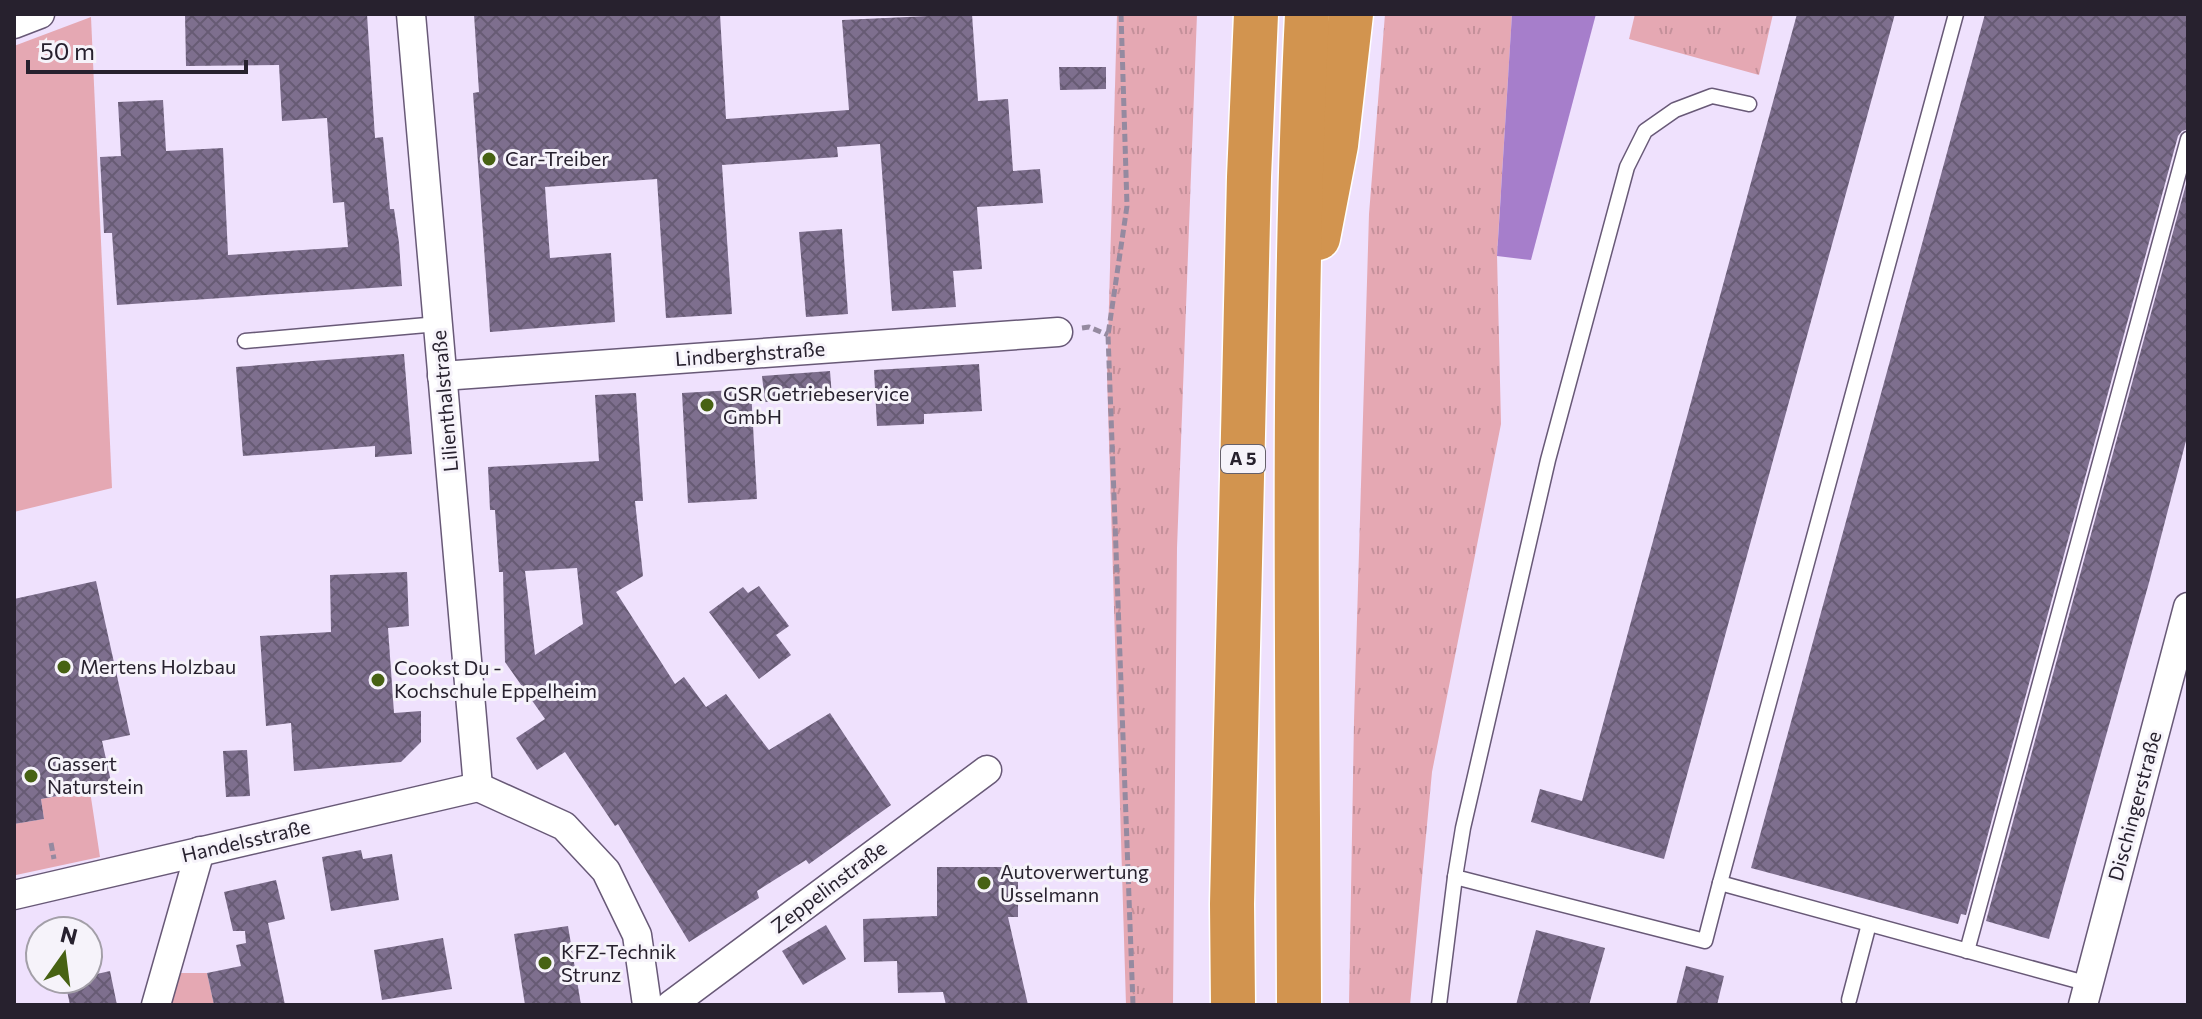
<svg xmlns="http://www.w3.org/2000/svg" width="2202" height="1019" font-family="Commissioner,sans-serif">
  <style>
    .grass { fill: url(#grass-tufts) }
    .green { fill: #e5a8b3 }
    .water { fill: #a67ecb }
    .building { fill: url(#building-cross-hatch); fill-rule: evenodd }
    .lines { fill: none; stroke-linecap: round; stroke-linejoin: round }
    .lane-casing { stroke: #685977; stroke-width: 17 }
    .street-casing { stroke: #685977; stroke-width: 31 }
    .highway-casing { stroke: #fff; stroke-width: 47 }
    .path { stroke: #958aa0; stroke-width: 5; stroke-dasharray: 8 4; stroke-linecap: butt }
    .lane { stroke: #fff; stroke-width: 14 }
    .street { stroke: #fff; stroke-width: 28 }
    .highway { stroke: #d2944f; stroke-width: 44 }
    .poi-dot { fill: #476213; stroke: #f6f3fa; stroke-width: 3 }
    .labels { text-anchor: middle; stroke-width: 6; stroke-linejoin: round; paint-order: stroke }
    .shield { fill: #f6f3fa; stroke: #65606b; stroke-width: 2 }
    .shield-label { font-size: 18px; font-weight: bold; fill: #27212e }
    .poi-label { font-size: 20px; fill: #27212e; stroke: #f6f3fa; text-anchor: start }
    .street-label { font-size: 20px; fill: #27212e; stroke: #f6f3fa }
  </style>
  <defs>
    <pattern id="grass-tufts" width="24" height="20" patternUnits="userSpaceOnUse" patternTransform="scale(2)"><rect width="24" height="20" fill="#e5a8b3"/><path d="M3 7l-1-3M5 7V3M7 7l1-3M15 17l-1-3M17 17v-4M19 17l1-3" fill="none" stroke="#c4909a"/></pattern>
    <pattern id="building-cross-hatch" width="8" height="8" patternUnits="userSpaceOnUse" patternTransform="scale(2)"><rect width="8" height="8" fill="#7e6f8e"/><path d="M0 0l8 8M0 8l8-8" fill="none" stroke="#675b74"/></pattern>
  </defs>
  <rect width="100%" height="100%" fill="#efe1fd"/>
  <g class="grass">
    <polygon points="1117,14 1197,14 1177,548 1173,1005 1126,1005 1107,376"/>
    <polygon points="1385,14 1512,14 1497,255 1501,424 1432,772 1410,1005 1349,1005 1354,721 1369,214"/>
    <polygon points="1635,14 1773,14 1759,75 1629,39"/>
  </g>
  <g class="green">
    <polygon points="91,17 112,488 14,512 14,46"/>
    <polygon points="90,791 100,857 16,875 14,865 14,824 44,819 41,799"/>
    <polygon points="174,973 207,973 214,1005 167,1005"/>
  </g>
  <polygon class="water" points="1512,14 1596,14 1531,260 1497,256"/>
  <g class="building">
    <polygon points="185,14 367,14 375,138 383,137 390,209 394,209 399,243 402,286 117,305 112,233 104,233 100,157 121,156 118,102 163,100 166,151 223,148 228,255 348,247 344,202 333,203 327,118 282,121 279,65 186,66"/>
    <polygon points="474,14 720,14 726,119 849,110 842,20 972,14 978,101 1008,99 1013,171 1040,169 1043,203 977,207 982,269 953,271 956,307 892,311 880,144 837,147 838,157 722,165 732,314 666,318 657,179 545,187 550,258 611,253 615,322 490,332 473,93 479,92"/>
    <polygon points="1797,14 1895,14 1664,859 1531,822 1540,789 1582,801"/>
    <polygon points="1985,14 2188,14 2188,129 2182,131 2178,136 1966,915 1961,914 1958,924 1751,868"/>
    <polygon points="1059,67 1106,67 1106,89 1060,90"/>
    <polygon points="2188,177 2188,433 2150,579 2049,939 1986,921"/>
    <polygon points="842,229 848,314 806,317 799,232"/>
    <polygon points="404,354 412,454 375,457 375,446 243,456 236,367"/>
    <polygon points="979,364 982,411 924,414 924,424 877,426 874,370"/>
    <polygon points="830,371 832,397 765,402 762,376"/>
    <polygon points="751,389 757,499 688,503 682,393"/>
    <path d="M636,393L643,501H635L643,576L616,592L675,684L684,677L706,707L726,694L769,750L830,713L891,805L809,864L806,860L757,891L759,898L689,942L618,824L615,826L565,752L537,770L516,738L545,719L505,662L503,572H499L495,510H490L488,467L599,461L595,395ZM577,568L583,624L535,655L525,571Z"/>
    <polygon points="407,572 409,626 388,628 394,713 421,711 421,742 401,762 294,771 291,723 266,726 260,636 331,632 330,575"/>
    <polygon points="96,581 130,735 102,741 112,786 41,799 44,819 14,824 14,599"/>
    <polygon points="759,586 789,626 776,635 791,655 759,679 709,612 743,587 748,593"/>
    <polygon points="247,750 250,796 226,797 223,751"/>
    <polygon points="361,850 363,859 392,854 399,900 331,911 322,857"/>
    <polygon points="937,867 1018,867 1018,917 1008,917 1028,1005 946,1005 943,992 898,993 897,961 864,962 863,919 937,916"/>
    <polygon points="276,880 285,919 268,923 285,1005 214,1005 207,973 241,966 236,945 246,943 245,931 233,931 224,892"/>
    <polygon points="826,925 846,959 803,985 782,951"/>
    <polygon points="568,926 581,1005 525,1005 514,934"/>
    <polygon points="1536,930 1605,948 1589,1005 1516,1005"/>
    <polygon points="443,938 452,989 382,1000 374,950"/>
    <polygon points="1686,966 1724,976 1717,1005 1676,1005"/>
    <polygon points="110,971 117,1005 70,1005 65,981 88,979 88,976"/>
  </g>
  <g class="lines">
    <g class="lane-casing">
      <g id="lane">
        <polyline points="1956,14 1720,883 2089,984"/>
        <polyline points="245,341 438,324"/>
        <polyline points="1720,883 1705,941 1455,877 1463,828 1548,460 1627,167 1645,131 1675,110 1712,96 1749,104"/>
        <polyline points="1967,951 2188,139"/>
        <polyline points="1849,1000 1869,924"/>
        <polyline points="1439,1005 1455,877"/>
      </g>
    </g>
    <g class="street-casing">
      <g id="street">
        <polyline points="411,14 478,787"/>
        <polyline points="14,24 40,14"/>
        <polyline points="442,376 1058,332"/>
        <polyline points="478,787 564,826 606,871 637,935 647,1005"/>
        <polyline points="14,895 478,787"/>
        <polyline points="156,1005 200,851"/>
        <polyline points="671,1005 987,770"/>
        <polyline points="2083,1005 2188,607"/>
      </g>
    </g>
    <g class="highway-casing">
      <g id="highway">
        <polyline points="1318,238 1336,145 1351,14"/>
        <polyline points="1233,1005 1232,904 1249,177 1256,14"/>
        <path d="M1299,1005C1298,675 1291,344 1307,14"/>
      </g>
    </g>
    <g class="path">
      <polyline points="1121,14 1127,206 1108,335 1133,1005"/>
      <polyline points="1082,328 1089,327 1108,335"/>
      <polyline points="51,843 54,859"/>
    </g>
    <use href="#lane" class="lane"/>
    <use href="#street" class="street"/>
    <use href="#highway" class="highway"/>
  </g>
  <g class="poi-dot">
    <circle cx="489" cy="159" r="8"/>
    <circle cx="707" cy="405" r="8"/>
    <circle cx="64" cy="667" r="8"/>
    <circle cx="378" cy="680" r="8"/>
    <circle cx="31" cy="776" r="8"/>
    <circle cx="984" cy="883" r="8"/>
    <circle cx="545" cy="963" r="8"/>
  </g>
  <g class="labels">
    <rect class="shield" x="1221" y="445" width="44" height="28" rx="6"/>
    <g class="shield-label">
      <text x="1243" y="465">A 5</text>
    </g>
    <g class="poi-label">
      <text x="505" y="166">Car-Treiber</text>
      <text x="723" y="401">GSR Getriebeservice<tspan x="723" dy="23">GmbH</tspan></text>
      <text x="80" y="674">Mertens Holzbau</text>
      <text x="394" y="675">Cookst Du -<tspan x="394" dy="23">Kochschule Eppelheim</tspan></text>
      <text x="47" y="771">Gassert<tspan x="47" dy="23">Naturstein</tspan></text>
      <text x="1000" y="879">Autoverwertung<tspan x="1000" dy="23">Usselmann</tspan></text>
      <text x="561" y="959">KFZ-Technik<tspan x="561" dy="23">Strunz</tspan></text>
    </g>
    <g class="street-label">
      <text transform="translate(750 354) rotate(-4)" y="7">Lindberghstraße</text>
      <text transform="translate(445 401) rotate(-95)" y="7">Lilienthalstraße</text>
      <text transform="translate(2135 806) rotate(-75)" y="7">Dischingerstraße</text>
      <text transform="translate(246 841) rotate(-13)" y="7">Handelsstraße</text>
      <text transform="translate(829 887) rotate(-37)" y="7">Zeppelinstraße</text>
    </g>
  </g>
  <rect width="2202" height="1019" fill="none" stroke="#27212e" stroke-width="32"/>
  <g transform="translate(64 955) rotate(14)"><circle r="38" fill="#f6f3fa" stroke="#a39fa8" stroke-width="2"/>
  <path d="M0-6L14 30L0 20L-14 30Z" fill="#476213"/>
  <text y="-12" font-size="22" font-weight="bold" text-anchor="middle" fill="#27212e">N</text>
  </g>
  <path d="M28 60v12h218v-12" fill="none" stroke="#27212e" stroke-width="4"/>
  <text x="40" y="60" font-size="24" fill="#27212e" stroke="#f6f3fa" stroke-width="6" paint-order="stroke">50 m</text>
</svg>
